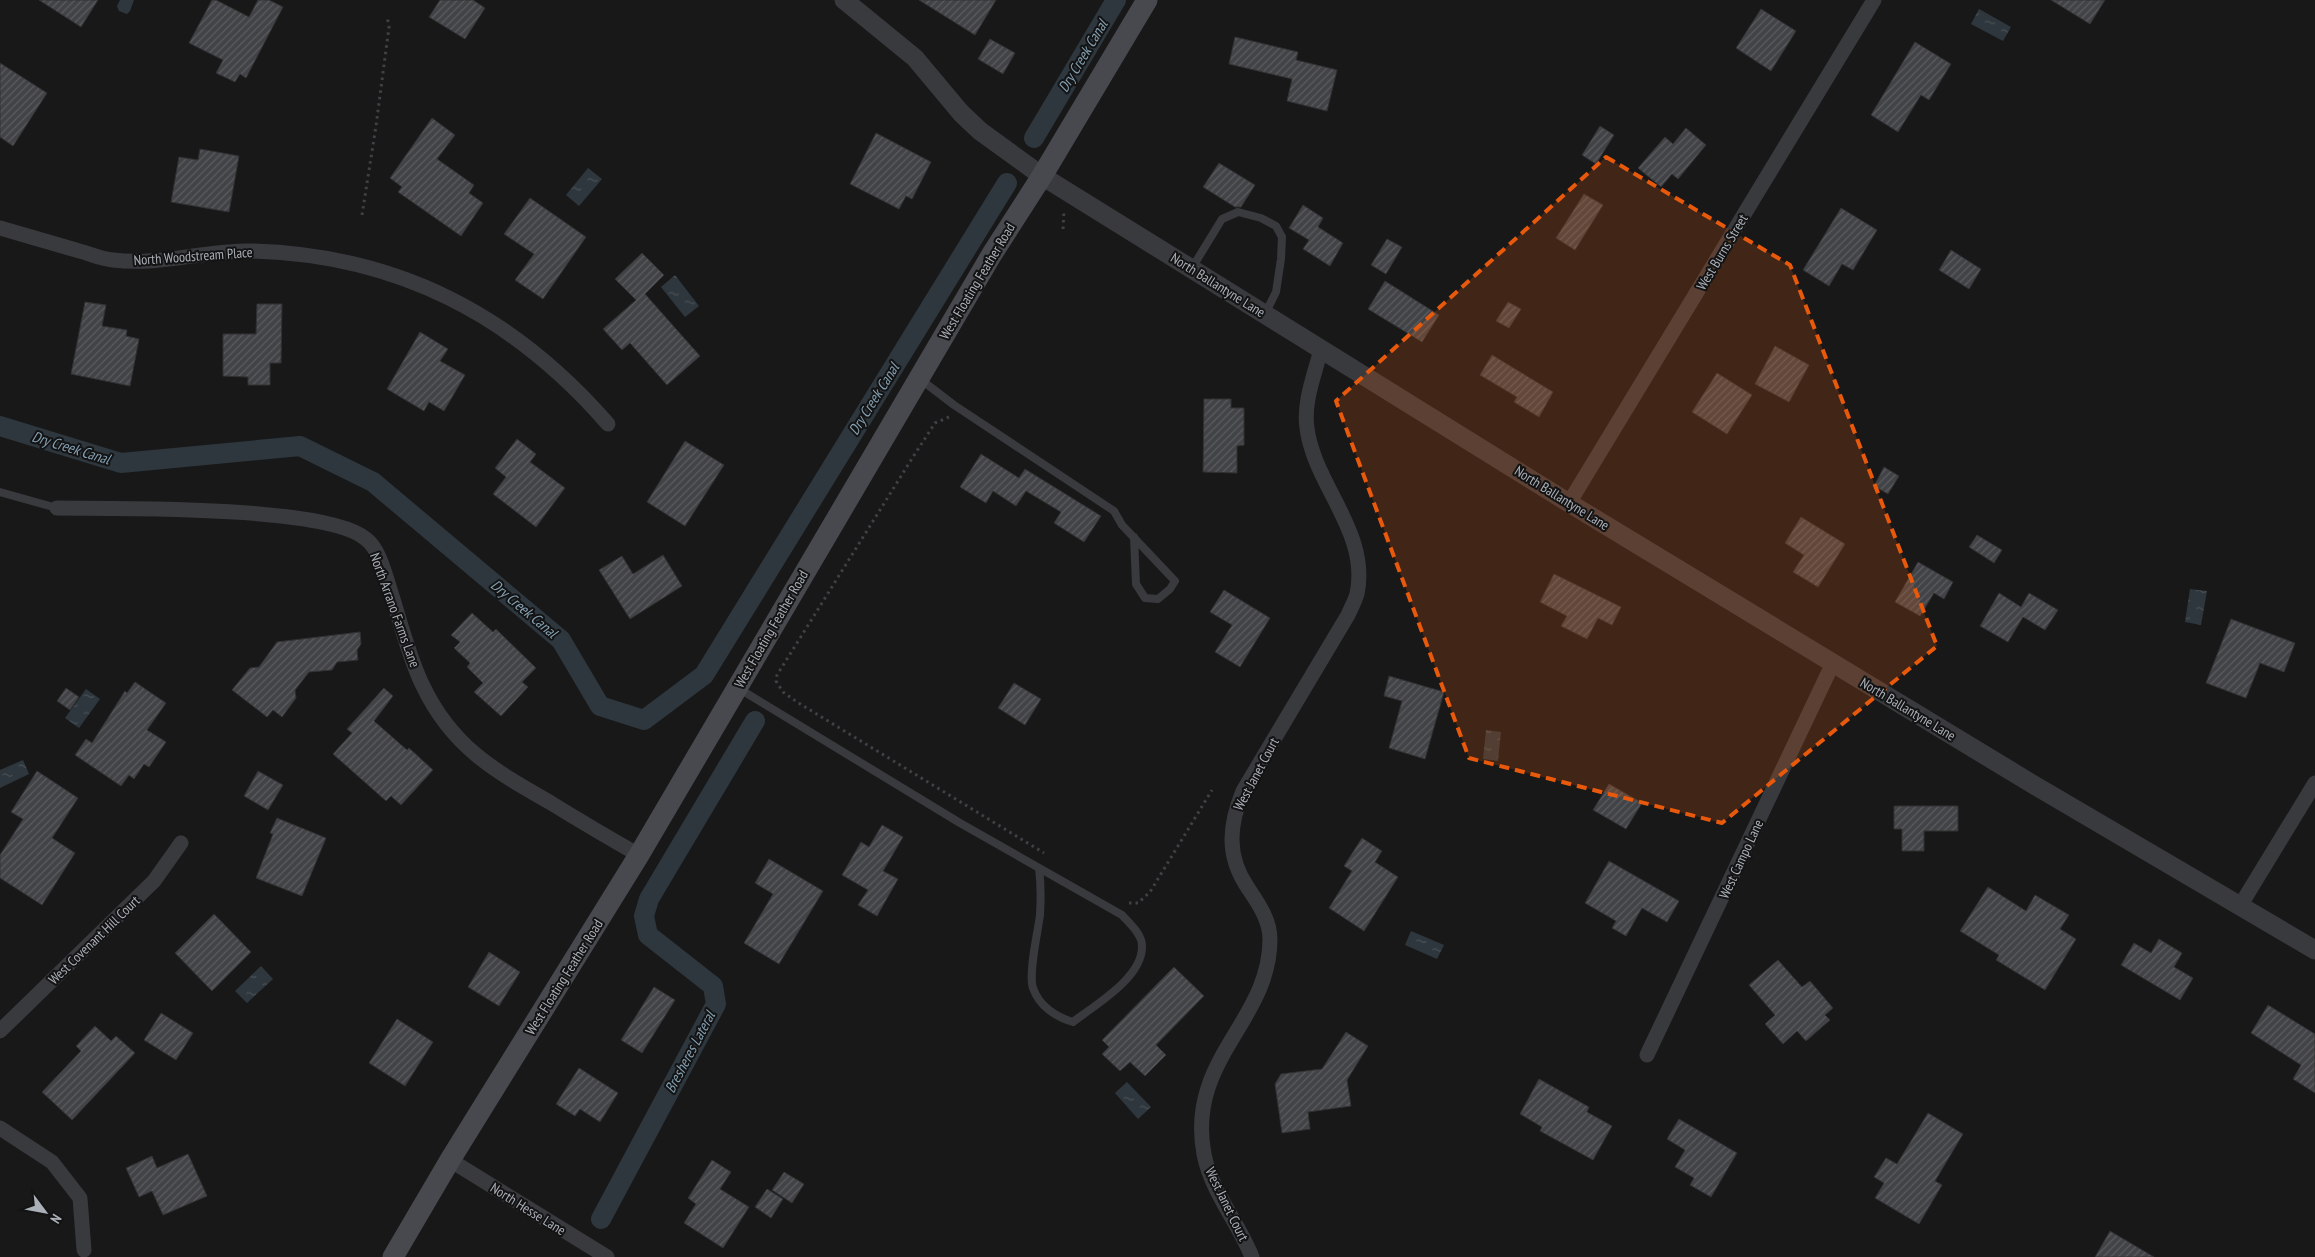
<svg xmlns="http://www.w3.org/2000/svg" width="2315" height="1257" font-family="'PT Sans Narrow',sans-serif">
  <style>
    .water { fill: url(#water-ripples) }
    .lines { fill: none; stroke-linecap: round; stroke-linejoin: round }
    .canal { stroke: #2e373d; stroke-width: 20 }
    .building { fill: url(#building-hatch); stroke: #323235 }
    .path { stroke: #3f4145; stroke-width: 3; stroke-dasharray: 2.5 4; stroke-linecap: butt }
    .service { stroke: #393a3e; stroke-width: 8 }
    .minor { stroke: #393a3e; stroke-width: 15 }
    .tertiary { stroke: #393a3e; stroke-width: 19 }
    .secondary { stroke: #47494e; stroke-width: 21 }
    .marked { fill: #e8590c; fill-opacity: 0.2; stroke: #e8590c; stroke-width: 4; stroke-dasharray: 10 6; stroke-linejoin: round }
    .labels { text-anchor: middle; stroke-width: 4; stroke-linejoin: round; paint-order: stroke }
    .street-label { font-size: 14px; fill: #abb0b8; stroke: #131314 }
    .water-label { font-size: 15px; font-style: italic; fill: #84a0b1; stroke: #131314 }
  </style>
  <defs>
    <pattern id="water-ripples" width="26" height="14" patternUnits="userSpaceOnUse" patternTransform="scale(1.25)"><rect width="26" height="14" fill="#2e373d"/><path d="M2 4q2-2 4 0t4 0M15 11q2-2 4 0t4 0" fill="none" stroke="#4a5157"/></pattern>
    <pattern id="building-hatch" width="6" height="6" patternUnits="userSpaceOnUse" patternTransform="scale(1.25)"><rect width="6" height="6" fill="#424346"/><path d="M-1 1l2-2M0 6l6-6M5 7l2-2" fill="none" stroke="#5b5c5f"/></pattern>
  </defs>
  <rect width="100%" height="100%" fill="#181819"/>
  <g class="water">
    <polygon points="120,0 134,0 130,11 127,14 119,11 117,6"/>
    <polygon points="1979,9 2011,27 2003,41 1971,24"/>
    <polygon points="588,168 602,179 579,206 566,195"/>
    <polygon points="675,275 699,306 685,317 661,287"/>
    <polygon points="2190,589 2207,591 2201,625 2185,622"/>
    <polygon points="86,689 100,699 79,728 65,718"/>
    <polygon points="1486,730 1501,732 1498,761 1483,759"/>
    <polygon points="23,760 29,774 0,788 0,770"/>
    <polygon points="1411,931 1444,945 1437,959 1405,945"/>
    <polygon points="261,966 273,979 247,1003 235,991"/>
    <polygon points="1127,1082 1151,1107 1138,1119 1115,1093"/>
  </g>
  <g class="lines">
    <g class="canal">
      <polyline points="1034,138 1116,0"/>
      <polyline points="0,426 121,463 300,446 373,482 561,640 600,706 644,720 704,675 1007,183"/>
      <polyline points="601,1219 716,1004 713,986 648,935 644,916 649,899 755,721"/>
    </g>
  </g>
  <g class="building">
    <polygon points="39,0 98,0 81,27"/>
    <polygon points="212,0 216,0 249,17 258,0 269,0 283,7 246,78 240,74 235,82 216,73 223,60 189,43"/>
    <polygon points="440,0 473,0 485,8 465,39 429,17"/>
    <polygon points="919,0 996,0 975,35"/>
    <polygon points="2051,0 2105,0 2090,24"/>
    <polygon points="1761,9 1796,31 1771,71 1736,48"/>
    <polygon points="1235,37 1298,52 1296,60 1337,70 1327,111 1287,101 1292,79 1229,64"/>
    <polygon points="990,39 1015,53 1003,74 978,59"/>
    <polygon points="1915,42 1951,64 1929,100 1921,95 1898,132 1871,115"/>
    <polygon points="0,63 47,93 13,146 0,137"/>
    <polygon points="432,118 455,135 437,159 474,185 469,193 483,203 461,236 398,192 402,187 390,178"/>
    <polygon points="1600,126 1614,135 1596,164 1582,155"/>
    <polygon points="1686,128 1706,145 1678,179 1672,174 1661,187 1638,168 1665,137 1673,144"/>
    <polygon points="876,133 931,162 912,199 906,196 899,209 850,184"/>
    <polygon points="200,149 239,156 229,212 171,202 179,157 198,160"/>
    <polygon points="1219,163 1255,185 1241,207 1235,207 1203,187"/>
    <polygon points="1584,194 1603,205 1575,250 1556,238"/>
    <polygon points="530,198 586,237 543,299 515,280 534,254 504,234"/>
    <polygon points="1303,205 1323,218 1318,227 1343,243 1330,266 1303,249 1309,240 1289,228"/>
    <polygon points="1841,208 1877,230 1853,270 1842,264 1829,286 1803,270"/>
    <polygon points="1387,239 1402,247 1386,274 1371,265"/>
    <polygon points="1951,250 1981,269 1969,289 1939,270"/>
    <polygon points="642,253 664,275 645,294 700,356 667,385 630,343 622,350 603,329 636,300 615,279"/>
    <polygon points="1385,281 1439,315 1422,342 1368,309"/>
    <polygon points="85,302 106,305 102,326 127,330 126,336 139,339 130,386 71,374"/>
    <polygon points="1508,302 1521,309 1509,328 1496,321"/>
    <polygon points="257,304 282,304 281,363 270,363 270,385 248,385 248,377 223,376 223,334 256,334"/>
    <polygon points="420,332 448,349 440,361 465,375 444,411 429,402 424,411 387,389"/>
    <polygon points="1775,346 1809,365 1789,402 1755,384"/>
    <polygon points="1492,355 1553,392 1539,417 1514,402 1517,397 1480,375"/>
    <polygon points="1717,373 1752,395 1727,434 1692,412"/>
    <polygon points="1204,399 1231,399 1231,408 1244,408 1244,445 1237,446 1237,473 1203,472"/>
    <polygon points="517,439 536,454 530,462 565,488 536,527 493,494 506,477 495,468"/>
    <polygon points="685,441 724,465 685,526 647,502"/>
    <polygon points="981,454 1019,478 1025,469 1101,516 1084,542 1054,523 1061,512 1026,491 1016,506 993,491 986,503 960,487"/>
    <polygon points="1884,467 1899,476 1888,494 1874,486"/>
    <polygon points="1801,517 1845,544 1818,587 1793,572 1804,555 1785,543"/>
    <polygon points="1977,535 2002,550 1994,563 1969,547"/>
    <polygon points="663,555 682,586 630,619 599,570 622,556 633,574"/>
    <polygon points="1918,562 1953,582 1944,599 1934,593 1920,616 1895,602"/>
    <polygon points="1554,574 1621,607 1612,625 1598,618 1587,639 1561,626 1567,616 1540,602"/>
    <polygon points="1224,590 1270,618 1240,667 1215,652 1232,625 1210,612"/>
    <polygon points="1999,593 2021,607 2029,593 2058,610 2045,630 2023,617 2008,642 1980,626"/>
    <polygon points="472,613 493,632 496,629 536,668 522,682 528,687 501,716 474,692 483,683 467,667 470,663 454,648 460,642 451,635"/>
    <polygon points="2231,619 2295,643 2284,672 2260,663 2246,698 2206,683"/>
    <polygon points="360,632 361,644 357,650 358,660 337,662 332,670 309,672 295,690 296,698 282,717 273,710 267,717 232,690 250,668 259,667 277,642"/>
    <polygon points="1389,676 1444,692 1425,759 1389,748 1402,701 1384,696"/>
    <polygon points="135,682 166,703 147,730 166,742 149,767 144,764 134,779 129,775 121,786 75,755 86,739 92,743 125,691 127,693"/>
    <polygon points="1014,683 1041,699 1025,725 998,708"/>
    <polygon points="66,688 79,697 70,710 57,701"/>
    <polygon points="384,688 393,696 374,721 407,750 409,748 433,770 401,805 391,796 386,801 333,754 352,733 347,729"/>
    <polygon points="37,771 78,798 52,838 75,853 42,905 0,878 0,855 23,819 11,812"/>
    <polygon points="258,771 283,785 268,810 244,796"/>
    <polygon points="1609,784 1642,803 1626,829 1593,810"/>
    <polygon points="1894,806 1958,806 1958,831 1924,831 1924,851 1902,851 1902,829 1894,829"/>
    <polygon points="277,818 326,838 302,896 256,878 273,834 270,833"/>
    <polygon points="882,825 903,837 883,871 898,879 877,916 858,905 868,890 842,875 861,842 869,847"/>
    <polygon points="1362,838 1382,851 1375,862 1398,877 1364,931 1329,908 1352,871 1344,866"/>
    <polygon points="769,859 823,891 779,964 744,943 773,894 755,883"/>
    <polygon points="1609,861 1679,901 1667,922 1642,908 1626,936 1612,928 1616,921 1585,903"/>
    <polygon points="1988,887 2026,911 2035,895 2069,915 2060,929 2076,939 2045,990 1996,960 1999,955 1960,931"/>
    <polygon points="214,914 251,952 212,991 175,953"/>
    <polygon points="2159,939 2182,953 2174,967 2193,978 2180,1000 2121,965 2134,943 2151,953"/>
    <polygon points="489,952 520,972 499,1006 468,987"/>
    <polygon points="1778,960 1802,987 1810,981 1833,1008 1825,1015 1830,1020 1806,1041 1797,1031 1783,1044 1765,1024 1775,1015 1749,985"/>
    <polygon points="1174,967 1204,996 1156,1045 1166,1055 1145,1076 1130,1062 1120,1071 1102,1054 1109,1047 1102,1040"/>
    <polygon points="654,987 675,1000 642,1053 621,1040"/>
    <polygon points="2268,1005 2315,1034 2315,1093 2293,1079 2301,1065 2251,1033"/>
    <polygon points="161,1013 193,1033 176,1060 144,1040"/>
    <polygon points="397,1019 433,1042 405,1086 369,1063"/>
    <polygon points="95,1026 111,1041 116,1036 135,1053 72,1120 42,1092 81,1051 76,1046"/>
    <polygon points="1346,1032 1368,1046 1347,1080 1351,1106 1308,1112 1310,1129 1282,1133 1275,1084 1281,1074 1322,1069"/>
    <polygon points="579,1068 618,1093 600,1122 580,1109 575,1116 556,1104"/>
    <polygon points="1539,1079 1589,1107 1587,1112 1612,1126 1593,1160 1540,1131 1542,1127 1520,1114"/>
    <polygon points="1928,1113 1963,1134 1935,1181 1942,1185 1919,1224 1875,1198 1884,1183 1874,1177 1886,1158 1897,1164"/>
    <polygon points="1679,1119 1737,1153 1711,1197 1690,1185 1694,1178 1675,1167 1685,1150 1667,1139"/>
    <polygon points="188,1154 207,1196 163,1215 152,1191 139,1197 126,1168 152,1156 157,1168"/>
    <polygon points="712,1160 731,1172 720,1189 749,1207 723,1248 684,1223 696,1204 688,1198"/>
    <polygon points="784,1172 804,1184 792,1203 772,1190"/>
    <polygon points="767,1189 783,1199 771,1218 755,1207"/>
    <polygon points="2110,1231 2154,1257 2095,1257"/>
  </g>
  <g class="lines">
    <g class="path">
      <polyline points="362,215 376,126 389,27 387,16"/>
      <polyline points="1063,229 1064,211"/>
      <polyline points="949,417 935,423 913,457 777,675 776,681 783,692 797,702 1044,853"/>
      <polyline points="1129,903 1138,903 1150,892 1212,790"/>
    </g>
    <g class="service">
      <polyline points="1192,268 1222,219 1238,212 1261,218 1276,226 1282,237 1281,259 1276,292 1265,314"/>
      <polyline points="920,379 954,405 1114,511 1122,525 1175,581 1170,589 1158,599 1145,598 1136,584 1134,537"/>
      <polyline points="0,492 57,508"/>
      <path d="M738,688L960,823L1122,915C1130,924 1143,935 1142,947C1142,978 1095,1005 1073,1022C1056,1017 1039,1006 1033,988C1028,974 1038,931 1040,915C1041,899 1041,884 1039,868"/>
    </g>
    <g class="minor">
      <path d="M0,228C25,235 51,243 76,250C88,253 101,259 113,260C159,266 206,250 252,251C398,255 513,315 608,424"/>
      <polyline points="1569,503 1874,0"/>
      <path d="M57,508C116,509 327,505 366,539C379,549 384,571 389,586C399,617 409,658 423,686C452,747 495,771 551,803C580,821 609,838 639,855"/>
      <polyline points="2240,906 2315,783"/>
      <polyline points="0,1031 154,881 181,843"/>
      <polyline points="1647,1055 1833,663"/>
      <polyline points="0,1128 52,1162 80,1198 84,1250"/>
      <polyline points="450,1160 607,1257"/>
      <path d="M1252,1257C1238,1222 1211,1191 1204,1154C1186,1059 1270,1022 1270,939C1270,920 1258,903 1248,888C1226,856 1229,825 1243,791L1348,615C1351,608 1355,601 1357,594C1370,532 1314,485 1307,428C1303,402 1315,374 1321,349"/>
    </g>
    <polyline class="tertiary" points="844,0 915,58 961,113 980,131 1042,176 1569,503 2029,782 2315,950"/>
    <polyline class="secondary" points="393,1257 450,1160 639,855 992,254 1042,176 1147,0"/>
  </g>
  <path class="marked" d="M1606,157L1790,265L1937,646L1722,823L1469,758L1336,401Z"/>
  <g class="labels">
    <g class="street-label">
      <text transform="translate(1722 252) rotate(-59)" y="5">West Burns Street</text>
      <text transform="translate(193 256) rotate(-4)" y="5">North Woodstream Place</text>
      <text transform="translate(977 281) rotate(-59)" y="5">West Floating Feather Road</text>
      <text transform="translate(1218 285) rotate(32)" y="5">North Ballantyne Lane</text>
      <text transform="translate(1562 498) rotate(32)" y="5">North Ballantyne Lane</text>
      <text transform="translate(395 610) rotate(70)" y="5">North Arrano Farms Lane</text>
      <text transform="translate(771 629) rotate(-60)" y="5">West Floating Feather Road</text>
      <text transform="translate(1908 709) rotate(31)" y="5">North Ballantyne Lane</text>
      <text transform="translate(1256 774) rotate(-62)" y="5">West Janet Court</text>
      <text transform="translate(1741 859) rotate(-65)" y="5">West Campo Lane</text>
      <text transform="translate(94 940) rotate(-44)" y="5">West Covenant Hill Court</text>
      <text transform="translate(564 977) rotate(-58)" y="5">West Floating Feather Road</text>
      <text transform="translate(1227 1204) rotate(64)" y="5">West Janet Court</text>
      <text transform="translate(528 1209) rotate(32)" y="5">North Hesse Lane</text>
    </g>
    <g class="water-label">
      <text transform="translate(1083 56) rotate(-59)" y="5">Dry Creek Canal</text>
      <text transform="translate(874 399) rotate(-58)" y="5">Dry Creek Canal</text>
      <text transform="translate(71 448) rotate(17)" y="5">Dry Creek Canal</text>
      <text transform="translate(524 609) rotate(40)" y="5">Dry Creek Canal</text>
      <text transform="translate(690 1052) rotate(-62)" y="5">Bresheres Lateral</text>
    </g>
  </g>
  <g transform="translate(45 1212) rotate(122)" stroke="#131314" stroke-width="4" paint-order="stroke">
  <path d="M0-4L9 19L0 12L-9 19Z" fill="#abb0b8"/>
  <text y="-8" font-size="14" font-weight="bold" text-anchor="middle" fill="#abb0b8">N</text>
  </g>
</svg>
